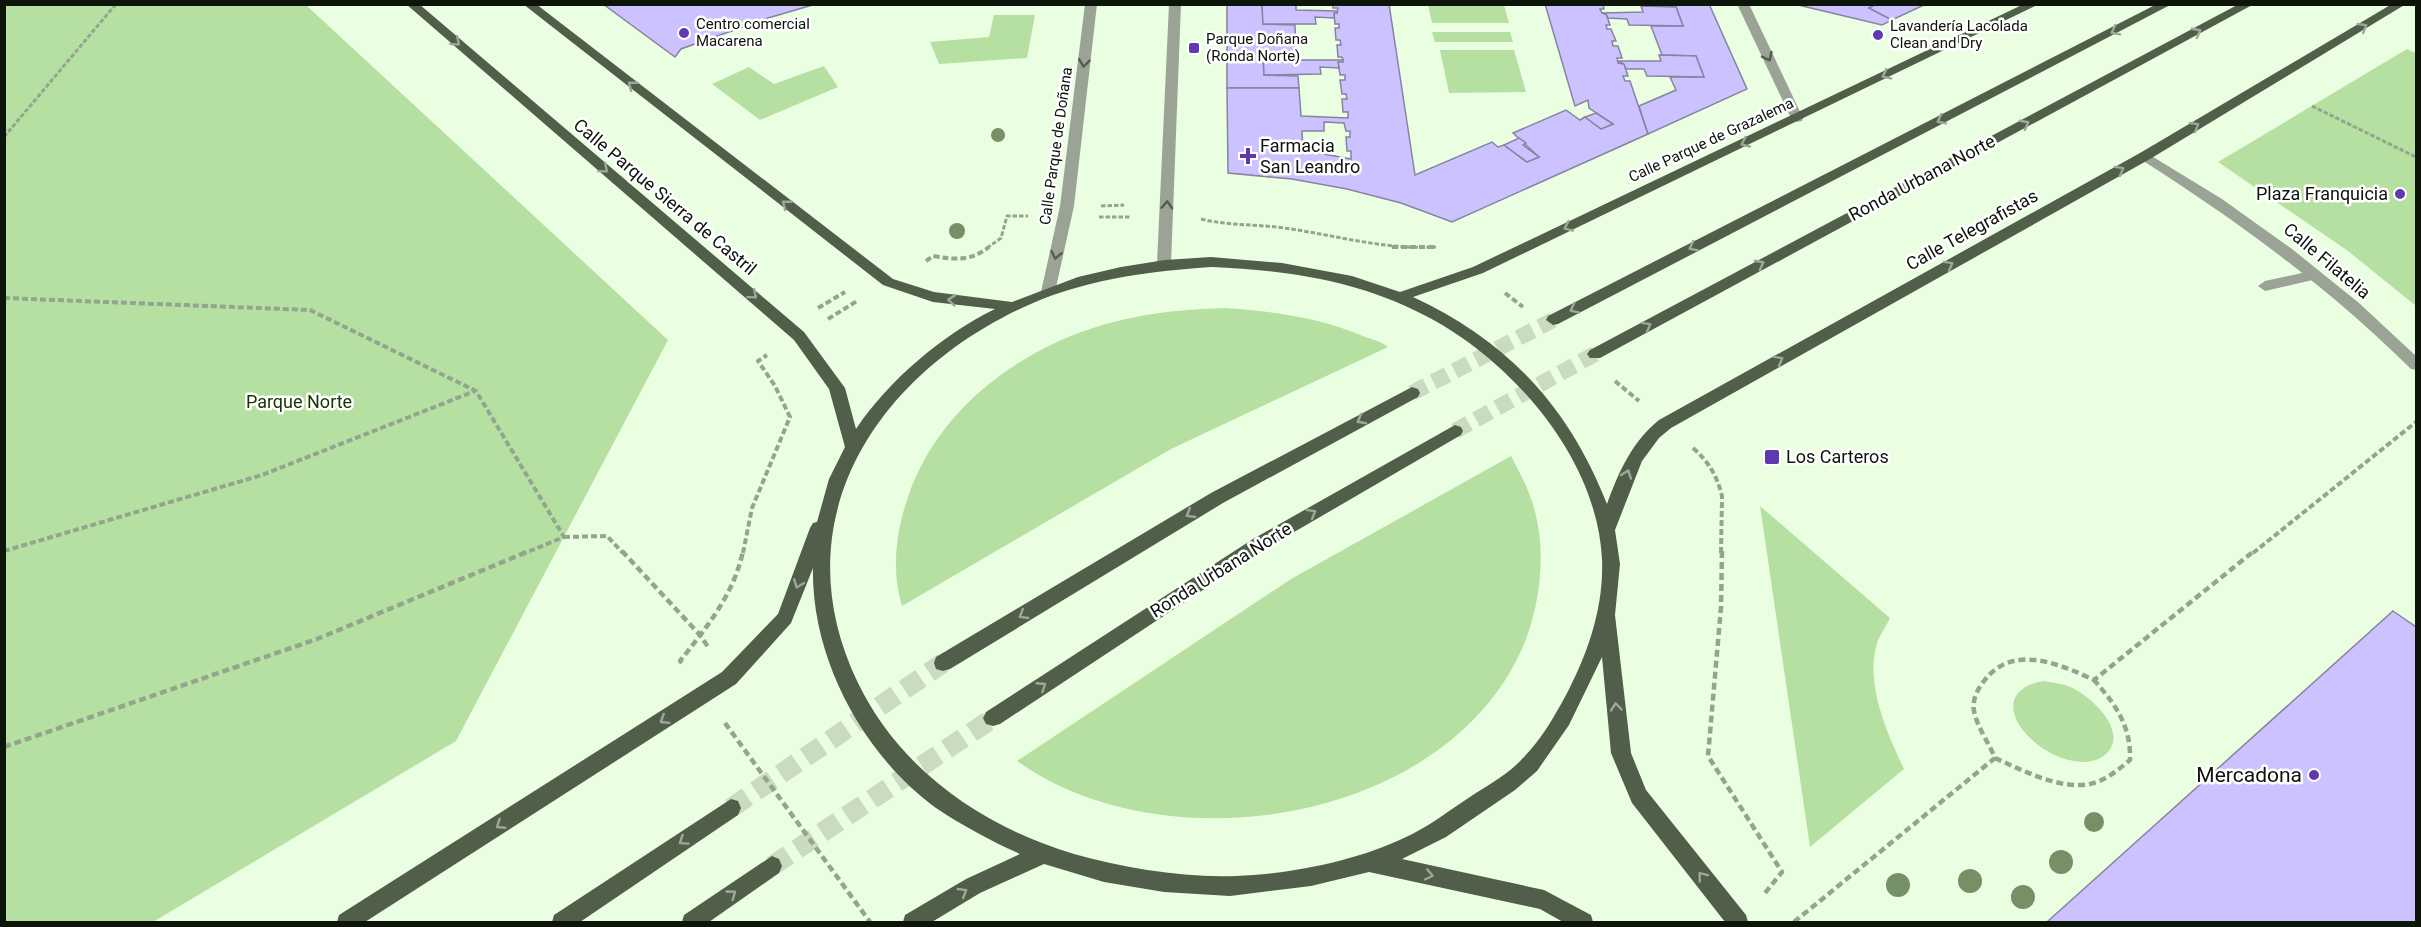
<svg xmlns="http://www.w3.org/2000/svg" width="2421" height="927" font-family="Roboto,sans-serif">
  <style>
    .green { fill: #b6e0a2 }
    .building { fill: #ccc2ff; stroke: #8883a0; stroke-width: 1.5; fill-rule: evenodd }
    .lines { fill: none; stroke-linecap: round; stroke-linejoin: round }
    .primary-tunnel-far1 { stroke: #c9dcc1; stroke-width: 16; stroke-dasharray: 16 8; stroke-linecap: butt }
    .primary-tunnel { stroke: #c9dcc1; stroke-width: 20; stroke-dasharray: 20 10; stroke-linecap: butt }
    .path-far2 { stroke: #94a48e; stroke-width: 3; stroke-dasharray: 4.5 2; stroke-linecap: butt }
    .path-far1 { stroke: #94a48e; stroke-width: 4; stroke-dasharray: 6 3; stroke-linecap: butt }
    .path { stroke: #94a48e; stroke-width: 4.5; stroke-dasharray: 7 4; stroke-linecap: butt }
    .service { fill: #9ba397; fill-rule: evenodd }
    .minor { fill: #9ba397; fill-rule: evenodd }
    .tertiary { fill: #9ba397; fill-rule: evenodd }
    .primary { fill: #505e4a; fill-rule: evenodd }
    .tree { fill: #758f66 }
    .oneway { stroke: #9fa69b }
    .oneway2 { stroke: #545c50 }
    .poi-dot { fill: #5f39b1; stroke: #fff; stroke-width: 2 }
    .labels { text-anchor: middle; stroke-width: 5; stroke-linejoin: round; paint-order: stroke }
    .far-poi-label { font-size: 15px; fill: #0d140a; stroke: #fff; text-anchor: start }
    .far-street-label { font-size: 15px; fill: #0d140a; stroke: #fff }
    .poi-label { font-size: 18px; fill: #0d140a; stroke: #fff; text-anchor: start }
    .street-label { font-size: 18px; fill: #0d140a; stroke: #fff }
    .park-label { font-size: 18px; fill: #163302; stroke: #fff }
    .near-poi-label { font-size: 21px; fill: #0d140a; stroke: #fff; text-anchor: end }
  </style>
  <rect width="100%" height="100%" fill="#eaffe1"/>
  <g class="green">
    <polygon points="5,4 306,5 668,340 456,741 153,922 5,922"/>
    <polygon points="1428,5 1504,5 1509,23 1432,23"/>
    <polygon points="994,15 1035,15 1027,58 939,64 930,42 989,37"/>
    <polygon points="1432,32 1510,32 1513,42 1435,42"/>
    <polygon points="2407,49 2416,53 2416,306 2348,251 2218,162"/>
    <polygon points="1440,50 1514,50 1526,92 1449,93"/>
    <polygon points="824,66 838,87 760,120 712,84 749,67 774,84"/>
    <path d="M1223,308C1271,311 1318,317 1363,336C1371,339 1382,342 1388,347L1171,449L902,606C891,570 896,530 909,494C943,397 1042,333 1141,316C1168,311 1195,309 1223,308Z"/>
    <path d="M1511,456C1517,468 1524,480 1529,493C1547,539 1543,593 1526,639C1455,822 1167,869 1017,761L1291,579Z"/>
    <path d="M1760,506L1890,618C1886,627 1878,637 1876,647C1866,687 1888,735 1904,769L1810,847Z"/>
    <path d="M2043,681C2055,683 2068,684 2078,691C2096,702 2127,732 2107,753C2101,759 2094,761 2086,762C2036,764 1976,694 2043,681Z"/>
  </g>
  <g class="building">
    <polygon points="603,4 816,4 768,18 681,49 675,57"/>
    <polygon points="1227,4 1293,4 1262,5 1263,24 1295,25 1296,54 1263,54 1264,75 1298,76 1299,88 1227,88"/>
    <path d="M1333,4H1389L1415,175L1492,142L1498,147L1504,145L1527,162L1539,157L1513,133L1566,110L1580,120L1585,117L1601,129L1613,124L1589,108L1588,100L1575,106L1545,4H1603L1604,9H1600L1602,13L1606,14L1610,25H1606L1607,29H1611L1616,41H1612L1613,46H1618L1622,58H1617L1618,63L1624,64L1628,76H1623L1625,81H1630L1648,134L1452,222L1401,203L1347,189L1292,179L1228,173L1227,88H1299L1301,116L1348,118V112H1343L1342,99H1347L1346,94H1342L1340,80H1345V75H1340L1338,62L1343,60L1342,57H1338L1337,45H1341L1340,40H1336L1335,28H1339V24H1335L1334,13H1337L1338,8H1333ZM1324,122L1344,123L1346,131H1350V137H1346L1347,151H1351V159L1303,150L1302,131H1324Z"/>
    <polygon points="1643,4 1709,4 1747,89 1648,134 1639,106 1676,90 1670,77 1704,77 1696,56 1662,55 1651,26 1683,26 1676,7"/>
    <polygon points="1794,4 1876,4 1869,8 1892,20 1882,25"/>
    <polygon points="1876,4 1926,4 1892,20 1869,8"/>
    <polygon points="1262,5 1296,5 1296,10 1337,11 1337,13 1334,13 1334,18 1315,17 1316,24 1263,24"/>
    <polygon points="1641,6 1676,7 1683,26 1629,25 1627,19 1608,18 1606,14 1602,13 1643,12"/>
    <polygon points="1263,54 1299,54 1300,60 1343,60 1343,62 1338,62 1339,68 1320,67 1321,74 1264,75"/>
    <polygon points="1659,55 1696,56 1704,77 1647,76 1644,69 1626,69 1624,64 1618,61 1661,61"/>
    <polygon points="1596,113 1613,124 1601,129 1585,117"/>
    <polygon points="1519,138 1526,143 1523,145 1539,157 1527,162 1504,145"/>
    <polygon points="2393,611 2416,627 2416,922 2047,922"/>
  </g>
  <g class="lines">
    <g class="primary-tunnel-far1">
      <polyline points="1412,393 1553,320"/>
      <polyline points="1455,431 1595,354"/>
    </g>
    <g class="primary-tunnel">
      <polyline points="731,808 943,663"/>
      <polyline points="772,866 993,718"/>
    </g>
    <g class="path-far2">
      <polyline points="2312,106 2416,157"/>
      <polyline points="4,137 116,4"/>
      <polyline points="1101,206 1124,205"/>
      <polyline points="1099,217 1130,217"/>
      <path d="M1201,219C1229,226 1256,224 1284,228C1335,235 1384,250 1436,247"/>
      <polyline points="987,248 1001,238 1007,216 1028,216"/>
    </g>
    <g class="path-far1">
      <polyline points="1392,247 1436,247"/>
      <path d="M926,261L933,256C956,260 971,261 989,247"/>
      <polyline points="1505,293 1523,307"/>
      <polyline points="4,298 310,310 476,391 564,537 525,553"/>
      <polyline points="818,308 845,292"/>
      <polyline points="828,319 857,301"/>
      <polyline points="1615,381 1639,401"/>
      <path d="M1693,448C1709,462 1717,476 1722,496L1721,553"/>
      <polyline points="564,537 607,536 623,553"/>
      <polyline points="4,551 262,475 475,391"/>
      <polyline points="743,553 752,508 790,417 775,386 758,361 767,355"/>
      <polyline points="2253,553 2416,422"/>
    </g>
    <g class="path">
      <polyline points="622,551 700,635 708,647"/>
      <polyline points="1722,551 1721,607 1708,756 1782,872 1765,893"/>
      <path d="M682,663L680,661C707,627 734,594 743,551"/>
      <polyline points="725,723 870,922"/>
      <polyline points="4,747 317,639 529,551"/>
      <path d="M1995,758C2022,770 2059,790 2090,784C2105,781 2118,770 2130,760C2131,726 2116,705 2094,680"/>
      <path d="M1794,922L1995,758C1989,743 1977,727 1974,711C1972,700 1977,690 1984,681C2012,643 2060,664 2094,680L2254,551"/>
    </g>
    <polygon class="service" points="2316,270 2323,275 2321,278 2265,291 2258,286 2265,281"/>
    <g class="minor">
      <polygon points="1737,4 1749,4 1803,118 1802,121 1797,122 1791,118"/>
      <path d="M2145,152L2222,199L2292,249L2359,303L2416,356V370L2411,369C2329,288 2238,221 2140,159L2138,156L2140,153Z"/>
    </g>
    <g class="tertiary">
      <polygon points="1085,4 1097,4 1074,206 1055,292 1048,297 1041,292 1060,206"/>
      <polygon points="1169,4 1181,4 1171,264 1164,269 1157,264"/>
    </g>
    <g class="primary">
      <path d="M406,4H419L804,332L845,388L856,429C889,380 942,335 995,309L933,302L883,285L523,4H536L893,279L934,292L1012,302L1078,277L1121,267L1165,260L1211,257L1282,263L1352,276L1400,292L1473,267L2024,4H2039L1483,273L1413,297C1508,341 1569,407 1607,504C1619,471 1632,442 1659,420L2140,153L2392,4H2406L2150,159L1671,428L1659,438L1642,461L1615,530L1620,564L1615,615L1631,753L1646,790L1746,915L1748,922H1725L1632,803L1611,753L1602,657L1569,725L1537,771L1515,790L1446,837L1402,859L1544,890L1591,915L1593,922H1563L1540,909L1369,872L1311,886L1230,896L1164,892L1104,882L1044,864L980,893L932,922H903L905,915L966,879L1020,854C991,841 963,826 936,808C863,755 811,658 813,568L791,623L736,684L365,922H337L339,915L722,672L778,614L810,528L813,523L817,522L829,479L845,447L829,389L794,340ZM1211,267C1285,270 1356,280 1422,314C1510,358 1597,457 1602,559C1604,607 1588,653 1566,695C1554,717 1541,740 1523,758C1506,777 1482,788 1461,803C1443,815 1426,828 1406,837C1357,861 1290,874 1236,876C1182,878 1126,868 1074,854C983,827 900,770 858,683C777,515 883,365 1040,300C1095,278 1153,271 1211,267Z"/>
      <polygon points="2157,4 2172,4 1558,324 1553,325 1546,320 1548,316"/>
      <polygon points="2239,4 2254,4 1600,358 1590,358 1587,354 1590,350"/>
      <polygon points="1412,387 1418,389 1420,393 1418,397 1223,503 950,669 943,671 936,669 934,663 936,657 1211,493"/>
      <polygon points="1455,425 1461,427 1463,431 1461,435 1265,549 1000,724 993,726 986,724 983,718 986,712 1253,539"/>
      <polygon points="731,799 738,801 741,808 738,815 580,922 552,922 554,915"/>
      <polygon points="772,856 779,859 782,866 779,873 709,922 682,922 684,915"/>
    </g>
  </g>
  <g class="tree">
    <circle cx="998" cy="135" r="7"/>
    <circle cx="957" cy="231" r="8"/>
    <circle cx="2094" cy="822" r="10"/>
    <circle cx="2061" cy="862" r="12"/>
    <circle cx="1970" cy="881" r="12"/>
    <circle cx="1898" cy="885" r="12"/>
    <circle cx="2023" cy="897" r="12"/>
  </g>
  <defs><path id="oneway-chevron" d="M-2-3.5L2.5 0L-2 3.5" fill="none" stroke-width="1.6" stroke-linecap="round" stroke-linejoin="round" transform="scale(1.5)"/></defs>
  <g class="oneway">
    <use href="#oneway-chevron" transform="translate(2363 27) rotate(-31)"/>
    <use href="#oneway-chevron" transform="translate(2115 31) rotate(153)"/>
    <use href="#oneway-chevron" transform="translate(2197 32) rotate(-28)"/>
    <use href="#oneway-chevron" transform="translate(456 42) rotate(40)"/>
    <use href="#oneway-chevron" transform="translate(1886 75) rotate(154)"/>
    <use href="#oneway-chevron" transform="translate(632 85) rotate(-142)"/>
    <use href="#oneway-chevron" transform="translate(1941 120) rotate(153)"/>
    <use href="#oneway-chevron" transform="translate(2025 124) rotate(-28)"/>
    <use href="#oneway-chevron" transform="translate(2195 126) rotate(-31)"/>
    <use href="#oneway-chevron" transform="translate(1745 143) rotate(155)"/>
    <use href="#oneway-chevron" transform="translate(604 169) rotate(40)"/>
    <use href="#oneway-chevron" transform="translate(2120 170) rotate(-29)"/>
    <use href="#oneway-chevron" transform="translate(786 204) rotate(-142)"/>
    <use href="#oneway-chevron" transform="translate(1568 227) rotate(155)"/>
    <use href="#oneway-chevron" transform="translate(1693 247) rotate(153)"/>
    <use href="#oneway-chevron" transform="translate(1760 264) rotate(-28)"/>
    <use href="#oneway-chevron" transform="translate(1949 265) rotate(-29)"/>
    <use href="#oneway-chevron" transform="translate(753 295) rotate(40)"/>
    <use href="#oneway-chevron" transform="translate(952 300) rotate(-174)"/>
    <use href="#oneway-chevron" transform="translate(1574 309) rotate(153)"/>
    <use href="#oneway-chevron" transform="translate(1647 326) rotate(-29)"/>
    <use href="#oneway-chevron" transform="translate(1779 360) rotate(-29)"/>
    <use href="#oneway-chevron" transform="translate(1361 420) rotate(152)"/>
    <use href="#oneway-chevron" transform="translate(1627 474) rotate(-70)"/>
    <use href="#oneway-chevron" transform="translate(1312 513) rotate(-30)"/>
    <use href="#oneway-chevron" transform="translate(1190 514) rotate(149)"/>
    <use href="#oneway-chevron" transform="translate(798 584) rotate(111)"/>
    <use href="#oneway-chevron" transform="translate(1023 615) rotate(149)"/>
    <use href="#oneway-chevron" transform="translate(1042 686) rotate(-33)"/>
    <use href="#oneway-chevron" transform="translate(1616 707) rotate(-95)"/>
    <use href="#oneway-chevron" transform="translate(664 720) rotate(148)"/>
    <use href="#oneway-chevron" transform="translate(500 825) rotate(147)"/>
    <use href="#oneway-chevron" transform="translate(683 841) rotate(146)"/>
    <use href="#oneway-chevron" transform="translate(1429 875) rotate(12)"/>
    <use href="#oneway-chevron" transform="translate(1702 876) rotate(-128)"/>
    <use href="#oneway-chevron" transform="translate(963 892) rotate(-31)"/>
    <use href="#oneway-chevron" transform="translate(732 894) rotate(-36)"/>
  </g>
  <g class="oneway2">
    <use href="#oneway-chevron" transform="translate(1768 57) rotate(64)"/>
    <use href="#oneway-chevron" transform="translate(1084 63) rotate(97)"/>
    <use href="#oneway-chevron" transform="translate(1167 205) rotate(-87)"/>
    <use href="#oneway-chevron" transform="translate(1056 255) rotate(102)"/>
  </g>
  <g class="poi-dot">
    <circle cx="684" cy="33" r="6"/>
    <circle cx="1878" cy="35" r="6"/>
    <rect x="1188" y="42" width="12" height="12" rx="3"/>
    <path d="M1245 147h6v6h6v6h-6v6h-6v-6h-6v-6h6z"/>
    <circle cx="2400" cy="194" r="6"/>
    <rect x="1764" y="449" width="16" height="16" rx="3"/>
    <circle cx="2314" cy="775" r="6"/>
  </g>
  <g class="labels">
    <g class="far-poi-label">
      <text x="696" y="29">Centro comercial<tspan x="696" dy="17">Macarena</tspan></text>
      <text x="1890" y="31">Lavandería Lacolada<tspan x="1890" dy="17">Clean and Dry</tspan></text>
      <text x="1206" y="44">Parque Doñana<tspan x="1206" dy="17">(Ronda Norte)</tspan></text>
    </g>
    <g class="far-street-label">
      <text transform="translate(1711 140) rotate(-25)" y="5">Calle Parque de Grazalema</text>
      <text transform="translate(1056 146) rotate(-82)" y="5">Calle Parque de Doñana</text>
    </g>
    <g class="poi-label">
      <text x="1260" y="152">Farmacia<tspan x="1260" dy="21">San Leandro</tspan></text>
      <text x="2388" y="200" text-anchor="end">Plaza Franquicia</text>
      <text x="1786" y="463">Los Carteros</text>
    </g>
    <g class="street-label">
      <text transform="translate(1922 178) rotate(-28)" y="6">Ronda Urbana Norte</text>
      <text transform="translate(665 197) rotate(40)" y="6">Calle Parque Sierra de Castril</text>
      <text transform="translate(1972 230) rotate(-29)" y="6">Calle Telegrafistas</text>
      <text transform="translate(2327 261) rotate(40)" y="6">Calle Filatelia</text>
      <text transform="translate(1221 570) rotate(-32)" y="6">Ronda Urbana Norte</text>
    </g>
    <g class="park-label">
      <text x="299" y="408">Parque Norte</text>
    </g>
    <g class="near-poi-label">
      <text x="2302" y="782">Mercadona</text>
    </g>
  </g>
  <rect width="2421" height="927" fill="none" stroke="#0d140a" stroke-width="12"/>
</svg>
